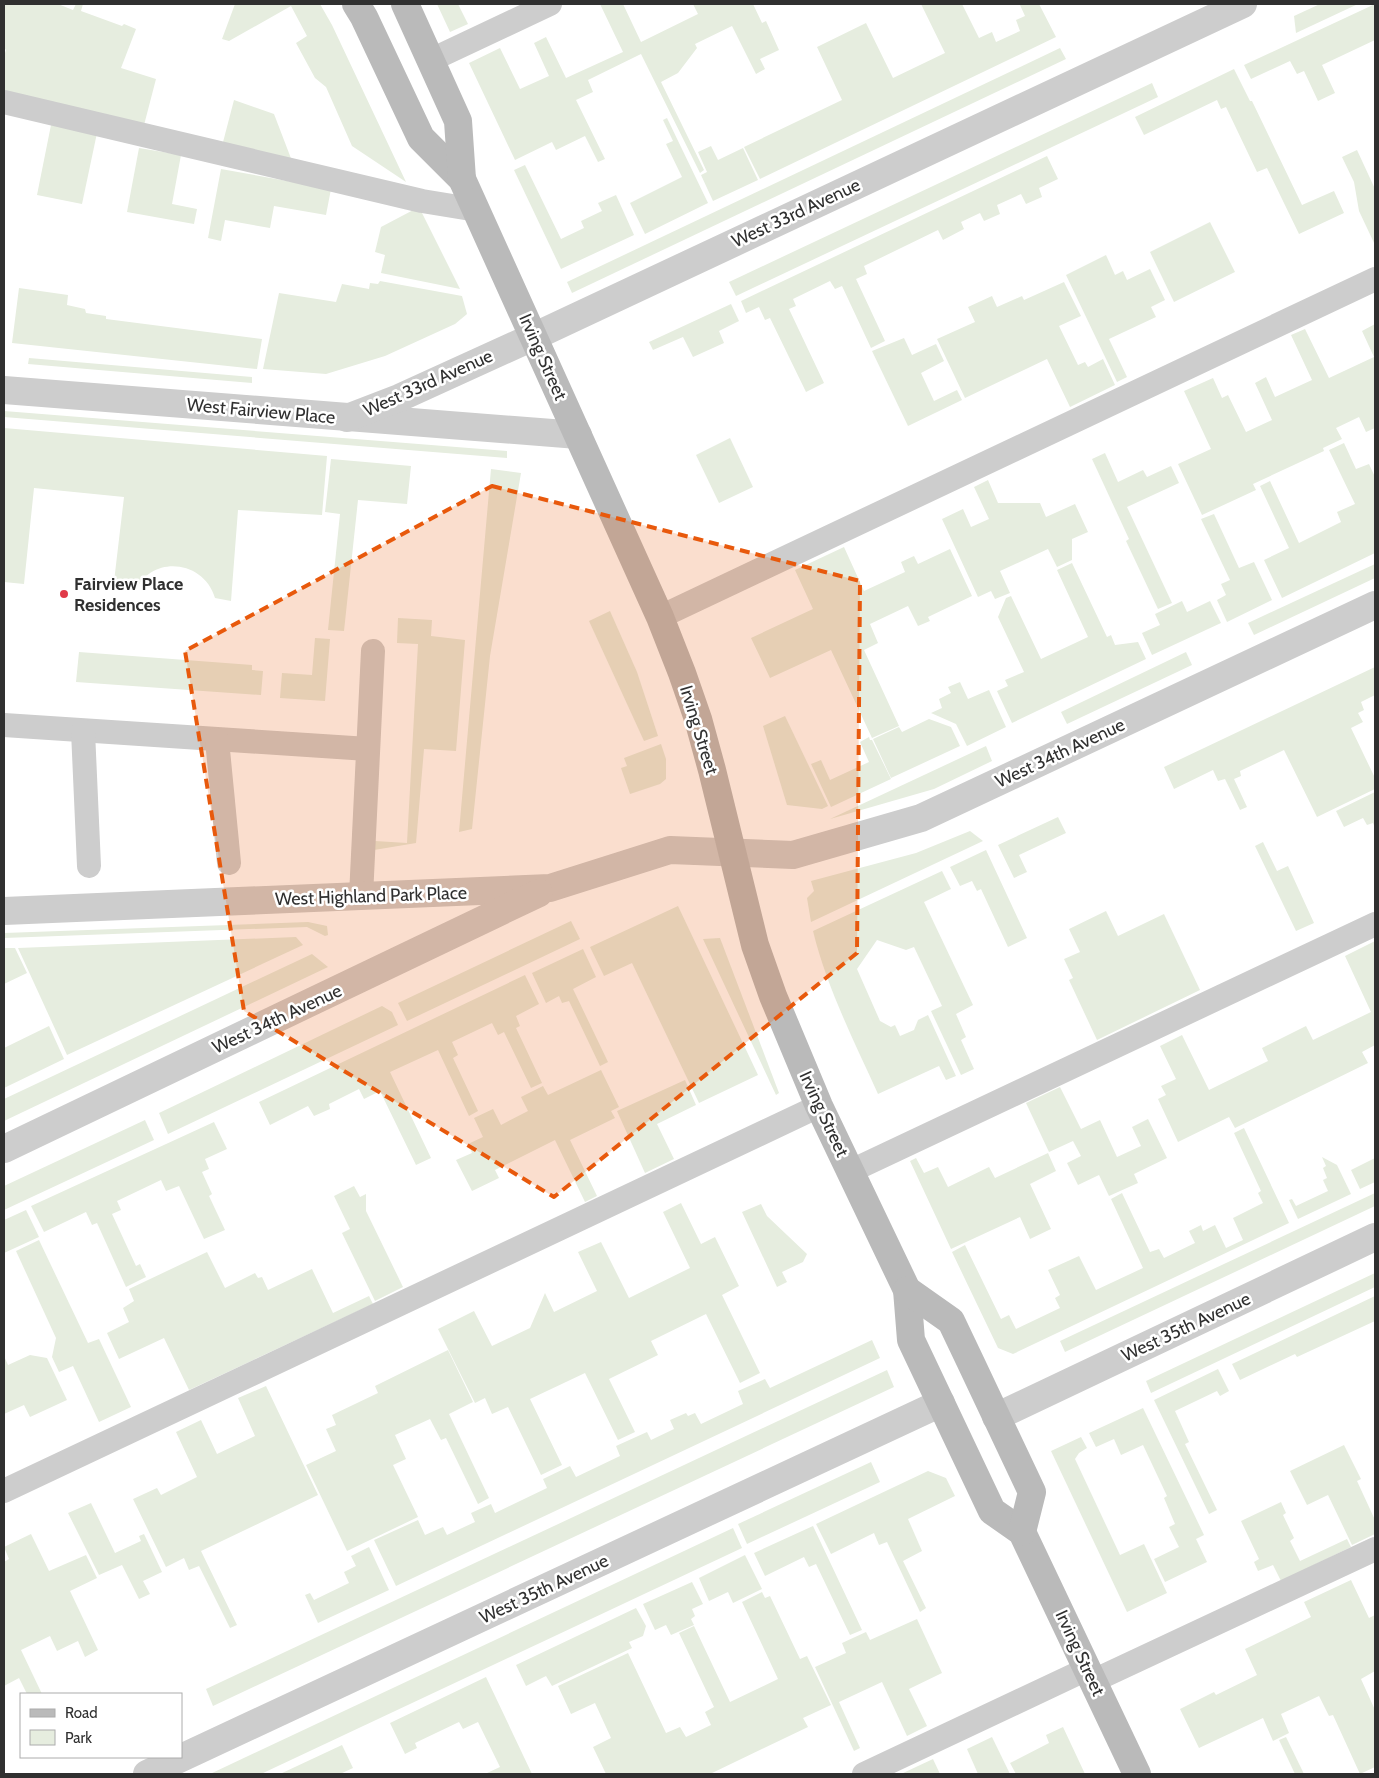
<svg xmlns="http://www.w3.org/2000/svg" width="1379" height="1778" font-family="Cabin,sans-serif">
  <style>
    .green { fill: #e6eddf }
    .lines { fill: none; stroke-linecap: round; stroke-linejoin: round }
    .service { stroke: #cdcdcd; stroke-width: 24 }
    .minor { stroke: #cdcdcd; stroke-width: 28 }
    .secondary { stroke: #bababa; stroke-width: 28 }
    .marked { fill: #e8590c; fill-opacity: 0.2; stroke: #e8590c; stroke-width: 4; stroke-dasharray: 10 6; stroke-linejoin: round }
    .poi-dot { fill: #e03a48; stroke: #fff; stroke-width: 2 }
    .labels { text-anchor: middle; stroke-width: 5; stroke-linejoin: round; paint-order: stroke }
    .street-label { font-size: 18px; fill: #303030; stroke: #fff }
    .poi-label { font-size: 18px; font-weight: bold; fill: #303030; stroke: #fff; text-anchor: start }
  </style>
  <rect width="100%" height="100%" fill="#fff"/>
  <g class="green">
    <polygon points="4,4 58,4 73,10 76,4 83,4 81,11 122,26 124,24 136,29 121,68 156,79 143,129 4,91 4,56 6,50 4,48"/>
    <polygon points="235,4 320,4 332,25 406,182 352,146 326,87 315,78 296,43 307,36 291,6 229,41 222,39"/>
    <polygon points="437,4 458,4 468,24 450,32"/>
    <polygon points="600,4 623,4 641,42 698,14 693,4 753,4 762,23 766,21 779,50 760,59 765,69 756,74 732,26 695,44 697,48 678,73 661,82 704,170 700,173 641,54 588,80 593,92 576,100 605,159 598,162 585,136 556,150 552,142 515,160 469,63 500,48 520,89 549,76 534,43 546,37 566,78 623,52"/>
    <polygon points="921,4 962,4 979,38 992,32 996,42 1020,31 1016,20 1025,16 1020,5 1039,4 1056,37 760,179 744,147 842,100 817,47 866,23 893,78 945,53"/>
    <polygon points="1320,4 1358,4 1296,33 1294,16"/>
    <polygon points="1375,4 1375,40 1322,65 1335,93 1318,101 1304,71 1297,74 1290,61 1251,79 1244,65"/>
    <polygon points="1060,48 1066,59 572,293 567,282"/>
    <polygon points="1234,69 1250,101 1252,101 1302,205 1334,191 1344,213 1299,234 1267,168 1257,172 1226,107 1221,109 1217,100 1144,135 1135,117"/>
    <polygon points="1152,83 1158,97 736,296 729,282"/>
    <polygon points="234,100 274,114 292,161 222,146"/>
    <polygon points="667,118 708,203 645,234 630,203 682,177 666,144 673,141 663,120"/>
    <polygon points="51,125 97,133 82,204 37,195"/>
    <polygon points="711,146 718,160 743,148 758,180 713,201 701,175 707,172 698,152"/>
    <polygon points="139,148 181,155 172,204 197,209 194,224 127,212"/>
    <polygon points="1357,150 1375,189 1375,245 1359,211 1354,182 1342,157"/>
    <polygon points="1047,156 1058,179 1039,188 1042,197 1026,204 1021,194 997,205 1000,214 984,221 980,213 961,222 964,229 943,240 938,230 864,266 867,274 856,279 885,341 871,348 842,286 835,289 830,281 793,299 796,306 789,309 824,383 806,392 770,318 765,320 759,307 746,313 741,301"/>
    <polygon points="525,165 561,239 584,228 581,221 602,211 598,203 616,195 634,235 561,269 514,170"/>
    <polygon points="221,169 331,189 326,215 274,206 270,228 225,220 221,241 208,238"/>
    <polygon points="419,207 460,289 381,273 385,255 375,252 381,227"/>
    <polygon points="1210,222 1235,272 1174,302 1150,252"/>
    <polygon points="1106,255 1115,275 1123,271 1127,280 1150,269 1165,300 1151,307 1156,317 1109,339 1127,377 1117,382 1066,275"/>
    <polygon points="380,281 462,296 467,314 455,324 385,356 326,374 263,369 279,293 336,302 342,284 369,289 370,283 378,284"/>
    <polygon points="1064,282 1081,316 1059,326 1078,365 1085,362 1088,367 1103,359 1115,385 1070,407 1047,359 965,398 937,339 975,322 968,307 992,296 997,307 1022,296 1024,300"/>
    <polygon points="19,288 68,295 67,305 85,309 86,313 106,316 106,319 262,339 257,369 12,343"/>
    <polygon points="731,304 739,321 719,331 724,343 693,357 683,337 653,350 649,342"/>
    <polygon points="1375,324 1375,428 1366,432 1359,417 1336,428 1342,439 1323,448 1324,451 1253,484 1256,490 1202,515 1178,464 1211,449 1184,391 1213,378 1222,398 1228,395 1246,432 1272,420 1255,383 1266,377 1275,397 1312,380 1291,335 1305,329 1329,378 1374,357 1362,331"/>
    <polygon points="904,338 912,355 936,344 944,361 921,373 934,401 957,390 962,400 908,426 872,351"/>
    <polygon points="29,358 252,377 252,383 28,364"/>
    <polygon points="4,411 507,451 507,458 4,417"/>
    <path d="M4,428L327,456L322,515L238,510L231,601L215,598C204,560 151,554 135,592L113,590L124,497L34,488L24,584L4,582Z"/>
    <polygon points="730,438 753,487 719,503 696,455"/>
    <polygon points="1344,443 1356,469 1369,464 1375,477 1375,553 1282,598 1264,560 1289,548 1260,486 1270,481 1299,543 1341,522 1337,512 1355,504 1329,450"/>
    <polygon points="1105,453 1118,482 1143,470 1147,477 1171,466 1179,483 1127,507 1172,603 1158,609 1126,541 1129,539 1092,459"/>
    <polygon points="331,459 411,466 407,504 358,500 344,631 328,630 340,514 325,512"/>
    <polygon points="491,469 521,473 490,656 472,829 459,832"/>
    <polygon points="988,480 998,503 1040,503 1046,517 1075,504 1088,532 1072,539 1072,560 1057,567 1048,549 1000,571 1010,593 995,599 991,591 978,597 942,519 963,509 971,527 989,519 974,487"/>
    <polygon points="1214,514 1239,568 1254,562 1272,600 1227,622 1217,600 1226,595 1221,584 1230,580 1201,519"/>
    <polygon points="844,547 864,591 905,572 901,562 914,556 918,564 950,549 972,596 928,617 930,621 918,626 908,606 870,624 878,643 864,650 899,726 872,738 831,650 770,678 751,638 813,609 795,570"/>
    <polygon points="1072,563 1107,637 1111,635 1115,645 1138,642 1146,659 1012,723 997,691 1008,686 1005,680 1024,672 998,617 1006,598 1011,596 1041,659 1088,637 1057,570"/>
    <polygon points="1375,564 1375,578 1254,635 1248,623"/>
    <polygon points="1182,601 1187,612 1210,601 1221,623 1152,655 1142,633 1160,625 1155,614"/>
    <polygon points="610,611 637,672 658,736 644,741 589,621"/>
    <polygon points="398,618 432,620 431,636 465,640 456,751 424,749 416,843 374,850 375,841 407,843 418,644 397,643"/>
    <polygon points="315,638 330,639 325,701 280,698 282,673 312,675"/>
    <polygon points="79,652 252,665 252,670 263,671 261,695 76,682"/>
    <polygon points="1186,652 1192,665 1067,724 1061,712"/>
    <polygon points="1375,667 1375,695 1361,702 1364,710 1358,713 1363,722 1351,728 1375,778 1375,789 1317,817 1284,750 1240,771 1241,776 1234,779 1247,807 1240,810 1225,779 1218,781 1213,770 1174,789 1164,767"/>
    <polygon points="960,682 968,699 989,690 1006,727 967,746 956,724 931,713 942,708 939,699 951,693 948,687"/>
    <polygon points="785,716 828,806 822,809 787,805 763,726"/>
    <polygon points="929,719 951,727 960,746 891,778 873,739 899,727 902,732"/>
    <polygon points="869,737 870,740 872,740 891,779 831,807 811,764 821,760 830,780 869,762 860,742"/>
    <polygon points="661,744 666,759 666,779 660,784 630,794 621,768 627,766 624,758"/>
    <polygon points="986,746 992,761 934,789 830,819"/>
    <polygon points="1375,792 1375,828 1373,823 1367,825 1363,818 1344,827 1336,811"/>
    <polygon points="1058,817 1066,833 1019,855 1027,872 1014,878 998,845"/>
    <polygon points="970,831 983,841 811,922 807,898 814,891 811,881 916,853"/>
    <polygon points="1263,842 1277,871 1288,866 1314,923 1296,931 1255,846"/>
    <polygon points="986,850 1027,938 1008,947 981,889 977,891 972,881 960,886 950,867"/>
    <path d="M942,871L951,889L924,902L973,1005L956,1014L966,1037L961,1040L974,1069L961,1075L931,1011L942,1006L914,947L906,950L877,940L857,969L880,1021L891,1027L895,1025L900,1036L914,1030L918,1020L928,1015L956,1076L946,1080L939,1066L878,1094C854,1041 827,988 813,931Z"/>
    <polygon points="678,906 758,1075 699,1103 632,963 604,976 590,947"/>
    <polygon points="1106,911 1118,936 1164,914 1200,990 1097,1040 1069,980 1073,978 1064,959 1080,952 1069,929"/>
    <polygon points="571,921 580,939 407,1021 398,1003"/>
    <polygon points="308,922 327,926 328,935 325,936 307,927 4,938 4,933"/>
    <polygon points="296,937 303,945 67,1055 18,948"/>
    <polygon points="720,938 779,1093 776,1095 703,939"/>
    <polygon points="1375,941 1375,1045 1362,1052 1368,1063 1235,1128 1229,1117 1178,1142 1158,1099 1166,1095 1161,1086 1176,1079 1160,1046 1182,1035 1209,1090 1268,1061 1262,1048 1306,1026 1313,1040 1371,1012 1345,956"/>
    <polygon points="4,948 15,948 27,973 4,984"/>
    <polygon points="583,949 596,977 573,989 608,1062 600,1066 569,1001 562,1003 559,996 546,1003 532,973"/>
    <polygon points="312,954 328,967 4,1121 4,1099"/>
    <polygon points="525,975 539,1004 516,1016 520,1026 516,1028 542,1083 531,1088 504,1032 498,1035 492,1023 452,1042 458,1055 453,1058 478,1111 469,1116 438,1050 390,1072 431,1158 416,1165 380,1091 364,1099 359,1089 329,1104 330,1109 314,1116 308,1106 270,1125 259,1102"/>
    <polygon points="382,1006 392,1012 398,1025 168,1134 159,1113"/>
    <polygon points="49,1026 64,1059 4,1088 4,1048"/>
    <polygon points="601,1070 619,1107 611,1111 615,1118 570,1140 597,1196 585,1202 555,1140 495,1170 499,1178 472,1191 456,1160 472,1153 468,1144 483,1137 474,1118 493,1109 501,1125 528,1111 521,1097 543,1086 548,1095"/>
    <polygon points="685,1080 696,1105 657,1124 674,1159 645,1173 617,1111"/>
    <polygon points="1060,1087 1081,1129 1100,1120 1117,1157 1141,1146 1132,1127 1148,1119 1167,1158 1134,1174 1138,1183 1109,1196 1099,1175 1078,1185 1067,1163 1081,1156 1073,1141 1049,1152 1026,1103"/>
    <polygon points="145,1120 154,1140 4,1210 4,1186"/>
    <polygon points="214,1122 227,1149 205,1159 209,1169 202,1172 212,1194 209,1196 225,1230 204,1239 179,1186 166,1191 161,1180 117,1201 121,1210 112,1214 136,1266 140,1264 146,1277 126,1287 97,1223 92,1225 86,1212 44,1232 31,1206"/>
    <polygon points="1244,1128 1289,1223 1013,1354 998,1348 952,1252 965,1245 1001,1319 1009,1315 1016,1329 1060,1308 1055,1298 1060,1295 1048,1270 1079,1256 1096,1290 1143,1268 1111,1199 1122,1193 1150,1252 1159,1249 1164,1258 1195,1243 1189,1231 1201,1225 1203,1231 1215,1225 1226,1248 1243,1240 1233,1218 1263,1203 1258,1193 1261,1191 1234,1133"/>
    <polygon points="1048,1153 1056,1171 1030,1184 1051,1229 1030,1239 1020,1217 951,1249 910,1161 916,1158 924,1173 938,1167 948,1187 989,1167 995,1178"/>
    <polygon points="1322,1157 1337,1165 1351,1194 1298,1219 1289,1200 1292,1199 1296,1206 1328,1191 1323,1180 1327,1178 1323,1168 1326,1166"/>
    <polygon points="1375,1158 1375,1182 1360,1189 1351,1170"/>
    <polygon points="354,1186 360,1197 366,1194 366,1211 403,1287 375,1301 342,1233 350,1229 334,1196"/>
    <polygon points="1375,1193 1375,1206 1065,1352 1060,1341"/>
    <polygon points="681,1203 701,1244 715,1237 739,1286 722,1295 760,1373 740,1383 706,1314 651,1341 658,1355 609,1379 635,1432 618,1440 585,1373 530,1399 562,1465 541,1475 508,1407 492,1414 485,1398 475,1403 438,1329 474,1311 492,1346 530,1328 545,1293 554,1312 597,1291 578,1252 601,1242 629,1298 690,1268 663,1212"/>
    <polygon points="761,1204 767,1216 807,1254 803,1262 782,1272 787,1282 777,1287 742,1212"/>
    <polygon points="26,1210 39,1237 4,1253 4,1220"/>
    <polygon points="39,1240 88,1343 99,1339 131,1407 99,1422 73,1366 59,1372 52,1357 56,1338 16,1251"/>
    <polygon points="207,1252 225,1288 255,1273 258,1278 262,1277 268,1290 312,1269 333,1313 369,1296 373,1304 189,1390 164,1338 119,1359 107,1333 129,1322 123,1308 134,1301 129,1289"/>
    <polygon points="1375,1273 1375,1287 1151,1393 1146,1381"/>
    <polygon points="1375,1296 1375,1321 1297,1357 1295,1354 1240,1380 1232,1364"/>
    <polygon points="872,1340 880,1358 396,1586 374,1540 418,1520 425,1535 443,1527 447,1535 475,1522 471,1513 491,1504 495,1513 547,1488 543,1479 570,1466 576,1477 620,1456 616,1446 647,1432 651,1440 674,1429 670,1420 686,1413 688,1416 695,1413 701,1424 743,1404 738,1391 765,1379 770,1388"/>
    <polygon points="448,1350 473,1402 449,1414 489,1498 478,1504 446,1438 441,1440 430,1419 395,1435 406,1459 393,1465 418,1517 347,1551 306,1465 336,1451 326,1429 336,1425 332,1415 378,1393 375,1386"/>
    <polygon points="30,1355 47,1358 67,1400 30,1417 24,1405 4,1414 4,1356 8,1365"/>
    <polygon points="1218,1369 1229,1391 1220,1396 1217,1391 1175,1411 1189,1442 1185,1444 1217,1510 1209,1514 1154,1400"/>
    <polygon points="887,1370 894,1387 213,1706 206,1689"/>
    <polygon points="266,1386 318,1495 201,1551 237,1625 230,1628 199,1566 189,1570 184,1558 166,1567 133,1499 157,1488 161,1495 197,1477 176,1432 201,1420 217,1454 255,1436 238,1398"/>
    <polygon points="1143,1408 1204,1535 1196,1539 1207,1562 1165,1582 1154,1559 1179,1547 1169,1527 1175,1524 1164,1498 1167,1496 1143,1445 1121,1455 1114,1439 1096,1447 1089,1433"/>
    <polygon points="1081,1437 1087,1448 1079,1453 1075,1459 1120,1555 1144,1544 1167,1593 1127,1612 1051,1451"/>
    <polygon points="1344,1445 1361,1479 1357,1481 1375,1520 1375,1534 1352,1545 1328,1495 1307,1505 1290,1471"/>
    <polygon points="871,1462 880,1482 747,1544 738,1524"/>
    <polygon points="928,1471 946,1478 955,1496 908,1519 922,1551 903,1561 926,1608 920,1612 887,1542 879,1545 874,1533 831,1554 816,1524"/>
    <polygon points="1281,1502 1286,1513 1283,1515 1294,1538 1290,1541 1300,1561 1347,1539 1351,1547 1281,1581 1273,1565 1258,1571 1254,1562 1259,1559 1241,1521"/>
    <polygon points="91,1503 115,1553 141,1541 139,1536 144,1534 162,1572 143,1581 150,1594 139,1599 122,1565 99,1575 68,1513"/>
    <polygon points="813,1526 862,1630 850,1635 816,1564 809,1567 804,1557 765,1576 754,1553"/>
    <polygon points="733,1528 742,1548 261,1774 210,1774"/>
    <polygon points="31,1534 49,1571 86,1555 97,1578 70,1591 98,1650 85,1657 78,1641 57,1651 50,1636 21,1650 42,1694 27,1694 19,1678 4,1686 4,1562 9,1559 4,1547"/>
    <polygon points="369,1547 389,1590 318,1623 305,1595 310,1593 314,1600 349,1583 344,1572 356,1566 351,1556"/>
    <polygon points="745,1555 762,1589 733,1603 728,1592 709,1601 699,1578"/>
    <polygon points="1351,1580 1369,1618 1375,1615 1375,1671 1361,1679 1375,1710 1375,1767 1360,1774 1333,1715 1329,1716 1319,1696 1281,1714 1289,1733 1273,1741 1263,1718 1199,1748 1180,1709 1214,1692 1216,1695 1257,1675 1245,1649 1311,1617 1304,1602"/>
    <polygon points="692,1582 703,1604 692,1609 695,1616 691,1619 694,1625 671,1635 666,1625 655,1630 643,1604"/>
    <polygon points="762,1592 765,1598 770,1596 800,1659 807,1656 831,1705 803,1718 808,1727 710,1774 606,1774 593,1747 611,1738 595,1703 571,1714 558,1686 628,1653 666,1733 680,1727 686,1737 711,1725 705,1712 714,1707 679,1633 694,1626 730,1702 778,1679 742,1602"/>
    <polygon points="636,1608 646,1626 643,1636 629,1642 632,1648 552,1686 546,1676 526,1686 516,1665"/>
    <polygon points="917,1619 942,1673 909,1689 927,1726 907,1736 882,1682 839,1702 860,1748 854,1751 815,1667 846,1653 842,1643 866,1632 870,1640"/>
    <polygon points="486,1677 532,1774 488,1774 487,1773 500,1767 478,1722 463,1729 459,1722 415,1743 417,1748 405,1754 390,1723"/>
    <polygon points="1063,1727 1085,1774 1016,1774 1010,1763 1049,1743 1046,1735"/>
    <polygon points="992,1737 1010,1774 978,1774 967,1749"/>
    <polygon points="1286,1737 1304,1774 1295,1774 1279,1740"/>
    <polygon points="342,1745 353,1768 340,1774 280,1774"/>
    <polygon points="933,1759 940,1774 901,1774"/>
  </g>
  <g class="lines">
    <g class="service">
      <polyline points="431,60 550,4"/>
      <polyline points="4,102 422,201 477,210"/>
      <polyline points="660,617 1375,279"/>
      <polyline points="4,725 368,749"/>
      <polyline points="83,731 89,866"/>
      <polyline points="217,740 229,863"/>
      <polyline points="361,896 373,651"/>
      <polyline points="851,1171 1375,924"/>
      <polyline points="4,1491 819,1106"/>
      <polyline points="1093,1681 1375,1549"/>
      <polyline points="864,1774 1087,1669"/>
    </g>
    <g class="minor">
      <polyline points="4,390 578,435"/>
      <polyline points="347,418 399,398 533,337 1243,4"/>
      <polyline points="4,911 550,888 670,850 793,855 921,818 1375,605"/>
      <polyline points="4,1149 539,893"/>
      <polyline points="996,1417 1375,1237"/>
      <polyline points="147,1774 941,1403"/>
    </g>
    <g class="secondary">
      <polyline points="356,4 364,17 421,138 462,179 660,617 682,673 698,719 712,770 755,945 773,996 819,1106 907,1290 911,1340 992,1511 1022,1532 1137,1774"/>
      <polyline points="405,4 458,121 462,179"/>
      <polyline points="907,1290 951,1321 971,1363 1032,1492 1022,1532"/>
    </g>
  </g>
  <path class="marked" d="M492,486L860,581L857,953L554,1197L244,1011L185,651Z"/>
  <circle class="poi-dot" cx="64" cy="594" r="5"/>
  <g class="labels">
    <g class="street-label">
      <text transform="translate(796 213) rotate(-25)" y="6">West 33rd Avenue</text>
      <text transform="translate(543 357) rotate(66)" y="6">Irving Street</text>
      <text transform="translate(428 383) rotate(-24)" y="6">West 33rd Avenue</text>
      <text transform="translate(261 411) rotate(5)" y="6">West Fairview Place</text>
      <text transform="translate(699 730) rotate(73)" y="6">Irving Street</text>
      <text transform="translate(1060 753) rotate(-25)" y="6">West 34th Avenue</text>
      <text transform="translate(371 896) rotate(-2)" y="6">West Highland Park Place</text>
      <text transform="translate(277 1019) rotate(-25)" y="6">West 34th Avenue</text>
      <text transform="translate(824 1114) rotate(65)" y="6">Irving Street</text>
      <text transform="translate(1186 1327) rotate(-25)" y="6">West 35th Avenue</text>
      <text transform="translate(544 1589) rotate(-25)" y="6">West 35th Avenue</text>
      <text transform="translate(1080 1653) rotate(65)" y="6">Irving Street</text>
    </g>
    <g class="poi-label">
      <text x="74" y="590">Fairview Place<tspan x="74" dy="21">Residences</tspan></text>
    </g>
  </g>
  <rect width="1379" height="1778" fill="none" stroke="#303030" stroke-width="10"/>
  <rect x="20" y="1693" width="162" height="65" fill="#ffffff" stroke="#acacac"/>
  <rect x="30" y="1709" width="25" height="8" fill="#bababa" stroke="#acacac"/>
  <text x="65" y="1718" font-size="15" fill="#303030">Road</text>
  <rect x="30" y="1730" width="25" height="15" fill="#e6eddf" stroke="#acacac"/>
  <text x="65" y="1743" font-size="15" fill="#303030">Park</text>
</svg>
